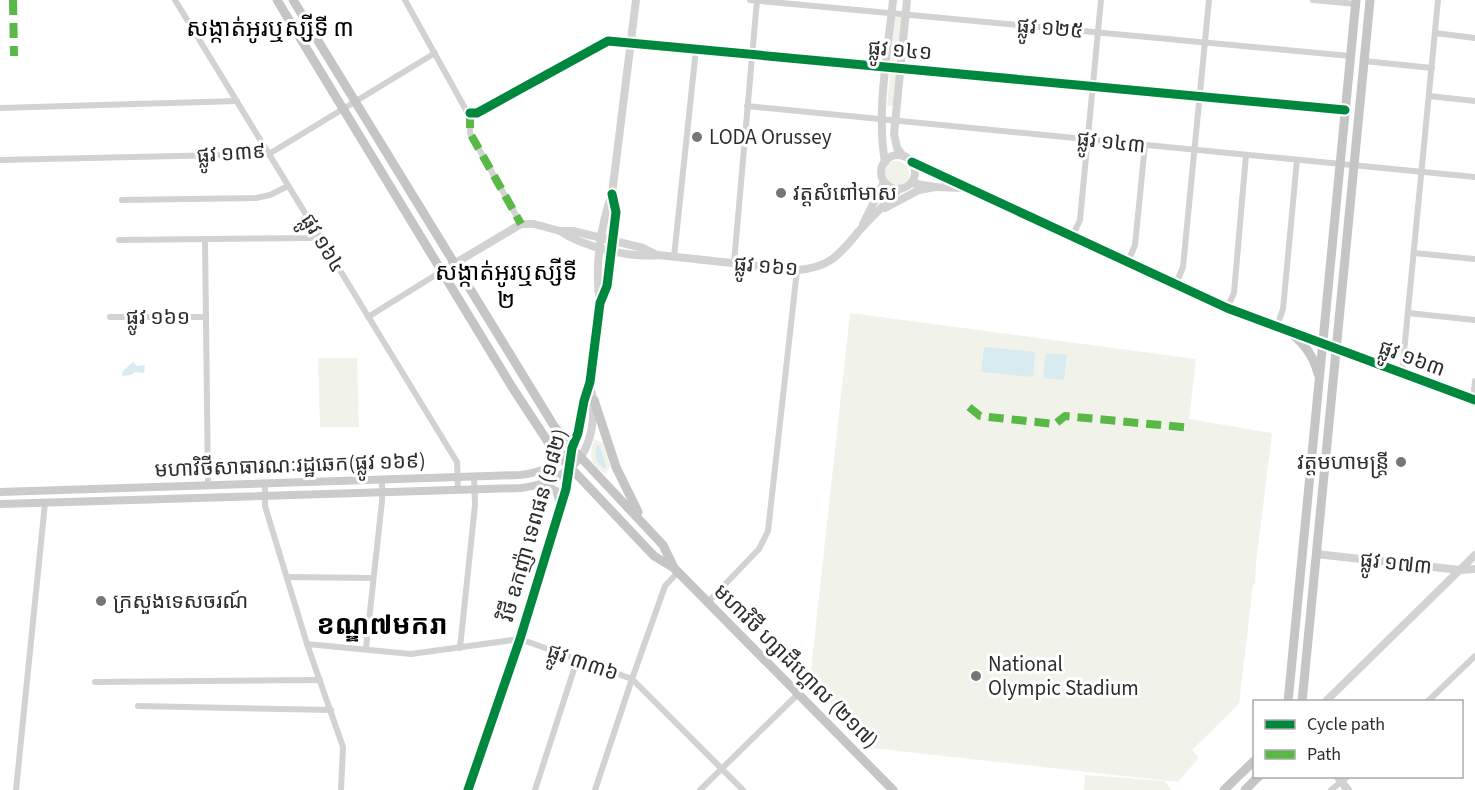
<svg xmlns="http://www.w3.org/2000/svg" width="1475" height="790" font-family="'Source Sans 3','Noto Sans Khmer',sans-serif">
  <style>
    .green { fill: #f1f3eb }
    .water { fill: #d8ebf0 }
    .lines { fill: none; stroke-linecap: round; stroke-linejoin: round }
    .minor { stroke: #d2d2d2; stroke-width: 6 }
    .tertiary { stroke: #d2d2d2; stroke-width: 8 }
    .secondary { stroke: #cbcbcb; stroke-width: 8 }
    .primary { stroke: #c5c5c5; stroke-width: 9 }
    .quiet { stroke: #58b947; stroke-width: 8; stroke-dasharray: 15 8; stroke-linecap: butt }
    .cycleway-casing { stroke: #fff; stroke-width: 13 }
    .cycleway { stroke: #00873e; stroke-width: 9 }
    .poi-dot { fill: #767676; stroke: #fff; stroke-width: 2 }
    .labels { text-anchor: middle; stroke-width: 6; stroke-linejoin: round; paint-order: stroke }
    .street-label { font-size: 21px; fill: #2d2d2d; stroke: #fff }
    .poi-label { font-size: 21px; fill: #2d2d2d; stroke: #fff; text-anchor: start }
    .quarter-label { font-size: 24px; fill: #000; stroke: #fff }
    .district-label { font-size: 27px; font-weight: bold; fill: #000; stroke: #fff }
  </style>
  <rect width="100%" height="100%" fill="#fff"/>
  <g class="green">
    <polygon points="895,16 902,17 898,61 891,61"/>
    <polygon points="890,74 896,74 893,106 887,106"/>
    <circle cx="896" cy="174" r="13"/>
    <polygon points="850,313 1196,359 1189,419 1272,433 1256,563 1255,584 1253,585 1239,704 1192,750 1199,758 1178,782 871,748 810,679"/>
    <polygon points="318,358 357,358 359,427 320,427"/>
    <path d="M594,439L603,443L610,466L606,474C589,464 589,457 594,439Z"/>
    <polygon points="1085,775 1164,781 1172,790 1084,790"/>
  </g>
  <g class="water">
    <polygon points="984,347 1035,352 1033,377 981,372"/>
    <polygon points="1046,353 1067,355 1064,380 1043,378"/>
    <polygon points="133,362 137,366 145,365 144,373 135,372 131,375 122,376 123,371"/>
    <path d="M597,444L600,446L606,466L604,468C595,462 594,455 597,444Z"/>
  </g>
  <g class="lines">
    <g class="minor">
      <polyline points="175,0 457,462 458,490"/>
      <polyline points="405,0 466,110 470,113 470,133 521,224"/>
      <polyline points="750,0 1350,56"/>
      <polyline points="1313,0 1356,4"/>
      <polyline points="1435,33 1475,38"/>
      <polyline points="1364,61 1432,68"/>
      <polyline points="1429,96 1475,101"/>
      <polyline points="747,106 1475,177"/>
      <polyline points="0,108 237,101"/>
      <polyline points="470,113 477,113 608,41 1345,110"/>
      <polyline points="0,160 269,154 435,53"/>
      <polyline points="122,200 256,198 270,195 288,186"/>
      <polyline points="1072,237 1080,220 1101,0"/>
      <polyline points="205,239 208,485"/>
      <polyline points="119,240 310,238 318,234"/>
      <polyline points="1414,253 1475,259"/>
      <polyline points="674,257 696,49"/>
      <polyline points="1128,262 1135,245 1145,145"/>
      <polyline points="734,263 757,0"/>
      <polyline points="1176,284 1183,267 1209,0"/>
      <polyline points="1227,308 1234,293 1246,155"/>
      <polyline points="1408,313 1475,320"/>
      <polyline points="110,317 206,317"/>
      <polyline points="368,317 442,271"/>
      <polyline points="1277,326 1283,309 1297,160"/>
      <polyline points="1402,373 1438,0"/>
      <polyline points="1473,400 1475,381"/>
      <polyline points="265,483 265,506 307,644 343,747 341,790"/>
      <polyline points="287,577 373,578"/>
      <polyline points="708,602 759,549 768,531 797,270"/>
      <polyline points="307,644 411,654 520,639 632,679 743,790"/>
      <polyline points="366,648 382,501 382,480"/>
      <polyline points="460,648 475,505 474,477"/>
      <polyline points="95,682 320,680"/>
      <polyline points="1427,702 1475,656"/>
      <polyline points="138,706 331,710"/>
      <polyline points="16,790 45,503"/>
      <polyline points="535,790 577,660"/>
      <polyline points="595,790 632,679 665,586 678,572"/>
      <polyline points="700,790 798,694"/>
      <polyline points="1331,790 1348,776"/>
    </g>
    <g class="tertiary">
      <circle cx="898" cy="172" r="17"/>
      <polyline points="903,156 897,148 894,134 907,0"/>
      <path d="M885,162C876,111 888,52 893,0"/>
      <polyline points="912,162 1227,308 1475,400"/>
      <polyline points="911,183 935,187 963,188"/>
      <polyline points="885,208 919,190 935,187"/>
      <polyline points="863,224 884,182"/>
      <path d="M560,231C583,247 630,258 658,255L797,270C830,268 840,254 859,231C871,217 886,204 899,189"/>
      <polyline points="442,271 521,224 534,224 560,231 573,231 643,248 657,255"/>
      <path d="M600,301C594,270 601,224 612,194L636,0"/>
      <path d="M581,457C594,436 596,408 590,384"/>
      <polyline points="1316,554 1460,570 1475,569"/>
      <polyline points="1325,702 1475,555"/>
      <polyline points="1337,776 1348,790"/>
      <polyline points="468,790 520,639 566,489 572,448 578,433 584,401 590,382 600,303 607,286 616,212 612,194"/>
    </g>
    <g class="secondary">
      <polyline points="540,486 547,486 556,491 560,503 558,518"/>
      <path d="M0,492L520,475C542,473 558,465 572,448"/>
      <path d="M0,504L521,488C545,485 565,476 581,457"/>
    </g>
    <g class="primary">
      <polyline points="277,0 512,387 552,448 654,556 674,568 893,790"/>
      <polyline points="293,0 554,426 572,448 663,545 674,568"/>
      <path d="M1287,330C1302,341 1314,356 1318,374"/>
      <polyline points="594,400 616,467 638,512"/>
      <polyline points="1288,702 1356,0"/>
      <polyline points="1302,702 1370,0"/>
      <polyline points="1224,790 1254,761"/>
      <polyline points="1245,790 1259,776"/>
    </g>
    <g class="quiet">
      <polyline points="13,0 14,56"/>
      <polyline points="470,113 470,133 521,224"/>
      <polyline points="969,407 980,416 1055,424 1065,416 1192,428"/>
    </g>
    <g class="cycleway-casing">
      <g id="cycleway">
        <polyline points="470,113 477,113 608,41 1345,110"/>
        <polyline points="912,162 1227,308 1475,400"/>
        <polyline points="468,790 520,639 566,489 572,448 578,433 584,401 590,382 600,303 607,286 616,212 612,194"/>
      </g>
    </g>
    <use href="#cycleway" class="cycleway"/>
  </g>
  <g class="poi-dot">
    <circle cx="697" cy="137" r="6"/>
    <circle cx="781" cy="193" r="6"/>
    <circle cx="1401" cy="462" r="6"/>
    <circle cx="101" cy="601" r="6"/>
    <circle cx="976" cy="676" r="6"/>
  </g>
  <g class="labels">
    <g class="street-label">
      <text transform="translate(1050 28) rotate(5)" y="7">ផ្លូវ ១២៥</text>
      <text transform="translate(900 50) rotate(5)" y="7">ផ្លូវ ១៤១</text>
      <text transform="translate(1111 142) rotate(6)" y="7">ផ្លូវ ១៤៣</text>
      <text transform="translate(231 153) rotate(-4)" y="7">ផ្លូវ ១៣៩</text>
      <text transform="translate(323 243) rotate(59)" y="7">ផ្លូវ ១៦៤</text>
      <text transform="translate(766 266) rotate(5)" y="7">ផ្លូវ ១៦១</text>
      <text x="158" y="324">ផ្លូវ ១៦១</text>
      <text transform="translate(1412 358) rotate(20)" y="7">ផ្លូវ ១៦៣</text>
      <text transform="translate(290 465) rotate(-2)" y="7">មហាវិថីសាធារណៈរដ្ឋឆេក(ផ្លូវ ១៦៩)</text>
      <text transform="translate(533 525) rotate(-74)" y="7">វិថី ឧកញ៉ា ទេពផន (១៨២)</text>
      <text transform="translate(1396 563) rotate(6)" y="7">ផ្លូវ ១៧៣</text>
      <text transform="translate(583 662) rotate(19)" y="7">ផ្លូវ ៣៣៦</text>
      <text transform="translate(796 666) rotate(45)" y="7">មហាវិថី ហ្សាដឹហ្គោល (២១៧)</text>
    </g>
    <g class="poi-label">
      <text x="709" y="144">LODA Orussey</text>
      <text x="793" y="200">វត្តសំពៅមាស</text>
      <text x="1389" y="469" text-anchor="end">វត្តមហាមន្រ្តី</text>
      <text x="113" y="608">ក្រសួងទេសចរណ៍</text>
      <text x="988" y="671">National<tspan x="988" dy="24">Olympic Stadium</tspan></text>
    </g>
    <g class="quarter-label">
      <text x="270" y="36">សង្កាត់អូរឬស្សីទី ៣</text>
      <text x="506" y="280">សង្កាត់អូរឬស្សីទី<tspan x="506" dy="28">២</tspan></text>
    </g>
    <g class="district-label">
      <text x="382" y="634">ខណ្ឌ៧មករា</text>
    </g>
  </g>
  <rect x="1253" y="700" width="210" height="78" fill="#ffffff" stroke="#ababab" stroke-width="1.5"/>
  <rect x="1265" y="720" width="30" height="9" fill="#00873e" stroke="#ababab" stroke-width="1.5"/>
  <text x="1307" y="730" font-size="18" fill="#2d2d2d">Cycle path</text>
  <rect x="1265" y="750" width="30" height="9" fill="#58b947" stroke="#ababab" stroke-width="1.5"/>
  <text x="1307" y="760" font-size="18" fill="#2d2d2d">Path</text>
</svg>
